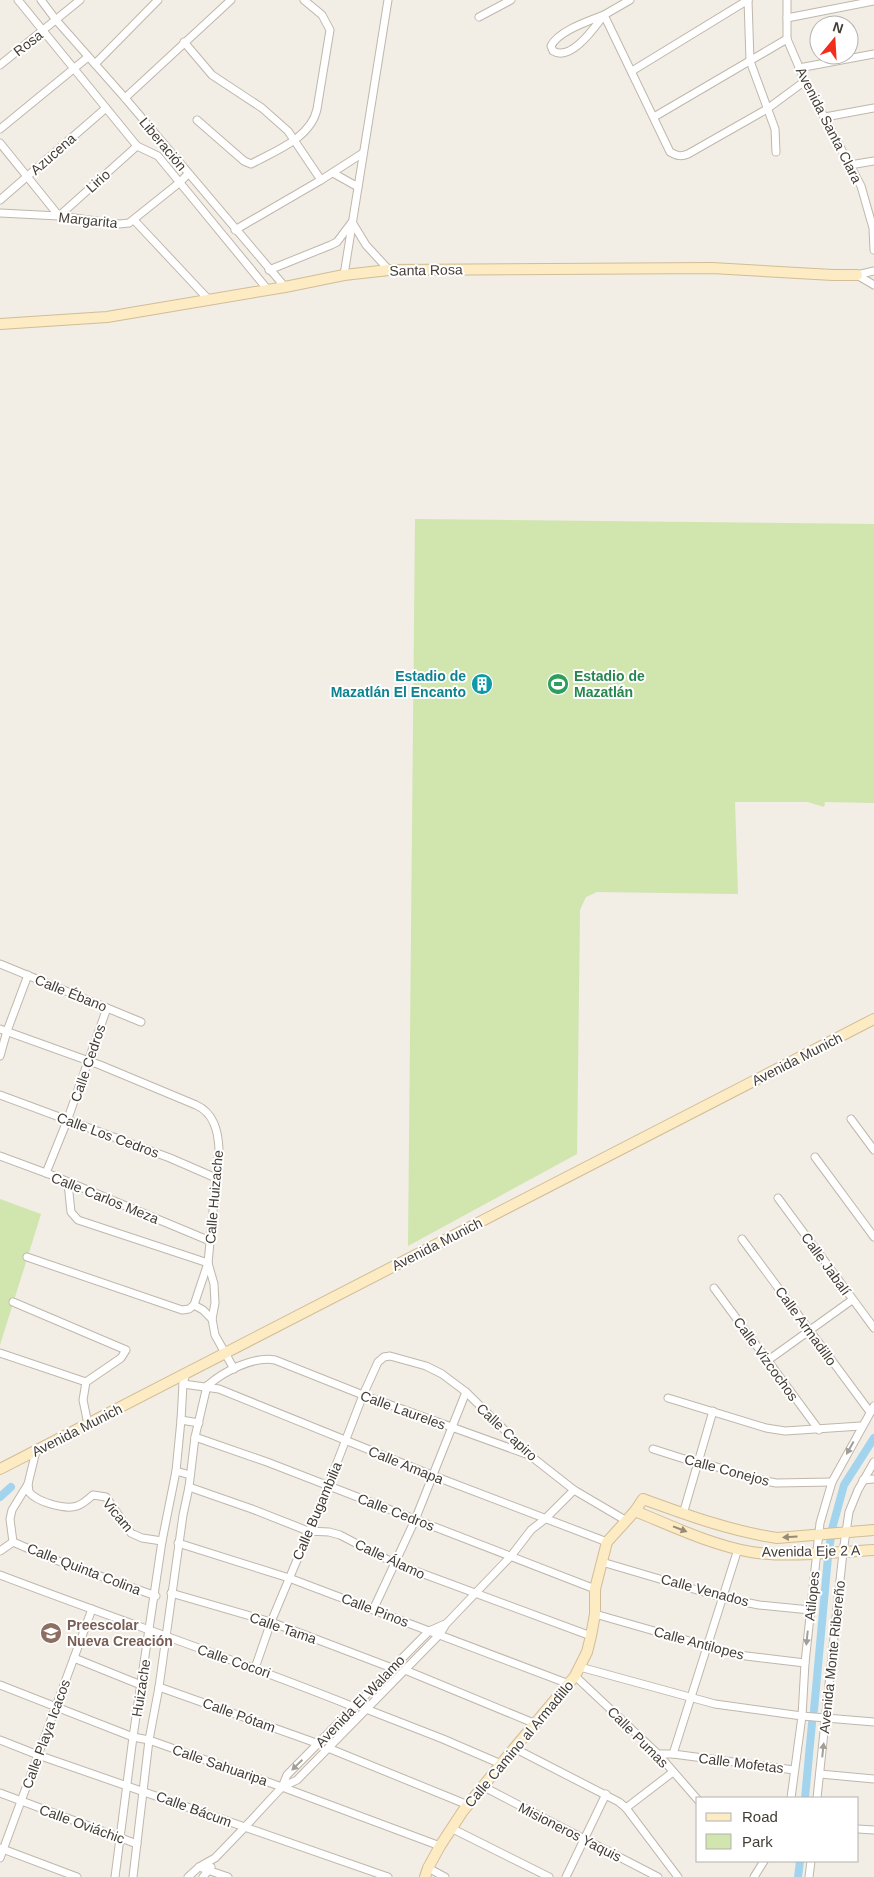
<svg xmlns="http://www.w3.org/2000/svg" width="874" height="1877" font-family="Arial,sans-serif">
  <style>
    .green { fill: #d1e5af }
    .lines { fill: none; stroke-linecap: round; stroke-linejoin: round }
    .canal { stroke: #a3d4ed; stroke-width: 8 }
    .street-casing { stroke: #c0b7ab; stroke-width: 9 }
    .secondary-casing { stroke: #d1bd96; stroke-width: 12 }
    .street { stroke: #fff; stroke-width: 7 }
    .secondary { stroke: #fdebc4; stroke-width: 10 }
    .oneway { fill: #a29e9a }
    .oneway2 { fill: #978b75 }
    .labels { text-anchor: middle; stroke-width: 4; stroke-linejoin: round; paint-order: stroke }
    .street-label { font-size: 14px; fill: #443d35; stroke: #fff }
    .culture-label { font-size: 14px; font-weight: bold; fill: #0d838f; stroke: #fff; text-anchor: end }
    .leisure-label { font-size: 14px; font-weight: bold; fill: #27864d; stroke: #fff; text-anchor: start }
    .education-label { font-size: 14px; font-weight: bold; fill: #785e54; stroke: #fff; text-anchor: start }
  </style>
  <rect width="100%" height="100%" fill="#f2ede5"/>
  <g class="green">
    <polygon points="415,519 874,524 874,803 825,802 824,807 808,802 735,802 738,894 597,892 586,897 580,910 577,1154 408,1246"/>
    <polygon points="0,1199 41,1214 0,1345"/>
  </g>
  <g class="lines">
    <g class="canal">
      <polyline points="0,1497 11,1487"/>
      <polyline points="832,1529 844,1485 874,1438"/>
      <polyline points="829,1548 831,1538"/>
      <polyline points="814,1710 828,1557"/>
      <polyline points="805,1798 812,1723"/>
      <polyline points="798,1877 800,1861"/>
    </g>
    <g class="street-casing">
      <g id="street">
        <polyline points="18,0 137,146 158,156 268,290"/>
        <polyline points="41,0 56,20 125,98 285,287"/>
        <path d="M630,0L604,15L670,152C677,156 681,157 688,154L767,109L805,81"/>
        <polyline points="748,0 750,61 775,129 776,152"/>
        <polyline points="787,0 787,39 805,81 861,186 873,228 874,250"/>
        <path d="M604,15C594,28 571,62 553,51L551,46C558,31 589,21 604,15Z"/>
        <polyline points="479,17 511,0"/>
        <polyline points="787,18 874,1"/>
        <polyline points="184,42 212,75 262,108 288,131 321,180"/>
        <polyline points="95,64 158,0"/>
        <polyline points="0,65 80,0"/>
        <polyline points="799,68 874,54"/>
        <polyline points="632,71 748,0"/>
        <polyline points="125,98 231,0"/>
        <polyline points="654,117 787,39"/>
        <polyline points="825,117 874,108"/>
        <path d="M197,120L244,161L251,164C275,151 311,138 317,109L330,30L322,15L304,0"/>
        <polyline points="0,129 88,57"/>
        <polyline points="0,143 59,216 137,146"/>
        <polyline points="850,165 874,161"/>
        <polyline points="333,173 358,187"/>
        <polyline points="0,200 106,108"/>
        <polyline points="0,213 59,216 119,224 129,223 179,183 188,174"/>
        <polyline points="134,220 209,300"/>
        <polyline points="235,230 321,180 363,153"/>
        <polyline points="269,270 331,245 337,242 352,222 366,245 389,270"/>
        <polyline points="344,275 388,0"/>
        <polyline points="857,275 874,285"/>
        <polyline points="857,275 874,271"/>
        <polyline points="0,964 141,1022"/>
        <path d="M0,1029L100,1065L196,1105C214,1113 218,1131 219,1149L208,1263L214,1284L215,1303L212,1319L215,1335L234,1369"/>
        <polyline points="0,1056 7,1031 28,975"/>
        <polyline points="0,1095 170,1158 216,1178"/>
        <polyline points="851,1119 874,1150"/>
        <polyline points="0,1156 54,1176 210,1241"/>
        <polyline points="815,1157 874,1237"/>
        <polyline points="46,1173 67,1121 107,1008"/>
        <polyline points="68,1183 71,1212 78,1220 208,1263"/>
        <polyline points="778,1198 874,1328"/>
        <polyline points="742,1239 870,1412"/>
        <polyline points="27,1257 182,1310 189,1309 194,1305 208,1263"/>
        <polyline points="714,1288 819,1430"/>
        <polyline points="13,1302 126,1350 121,1358 86,1382 83,1400 88,1424"/>
        <polyline points="194,1305 203,1310 212,1319"/>
        <polyline points="0,1353 86,1382"/>
        <polyline points="767,1361 852,1300"/>
        <polyline points="183,1384 219,1389 434,1476 607,1542"/>
        <path d="M207,1386C223,1372 252,1356 275,1360L363,1395L529,1455"/>
        <polyline points="668,1398 766,1428 785,1431 861,1426"/>
        <polyline points="181,1420 199,1423"/>
        <polyline points="195,1437 267,1462 595,1589"/>
        <polyline points="653,1449 697,1463 704,1463 752,1478 776,1483 832,1482"/>
        <polyline points="176,1471 190,1475"/>
        <polyline points="863,1480 874,1479"/>
        <path d="M28,1484L29,1492C37,1502 65,1510 77,1506C83,1504 88,1499 93,1495L106,1497L131,1533L142,1538L162,1541"/>
        <polyline points="189,1487 252,1509 308,1531 329,1532 340,1535 394,1563 591,1636"/>
        <polyline points="683,1514 713,1411"/>
        <polyline points="13,1542 50,1558 156,1596"/>
        <polyline points="178,1543 289,1578 569,1684"/>
        <polyline points="0,1551 13,1542 10,1519 12,1510 28,1484 36,1451"/>
        <polyline points="602,1562 724,1598 759,1605 810,1610"/>
        <path d="M0,1575C118,1620 237,1660 354,1707"/>
        <polyline points="171,1593 271,1622 392,1668"/>
        <polyline points="373,1610 415,1520 466,1392"/>
        <polyline points="595,1614 738,1655 805,1663"/>
        <polyline points="74,1658 141,1685"/>
        <polyline points="580,1667 715,1704 802,1716 874,1722"/>
        <polyline points="255,1668 271,1622 328,1486 363,1395 378,1362 384,1357 390,1356 426,1366 442,1374 466,1392 532,1457 574,1490 625,1520"/>
        <polyline points="405,1670 536,1724"/>
        <polyline points="575,1676 658,1754 698,1800"/>
        <polyline points="0,1685 133,1737 149,1740 282,1787 440,1846"/>
        <polyline points="159,1687 319,1744"/>
        <polyline points="366,1709 443,1739 501,1764"/>
        <polyline points="0,1740 38,1755 388,1877"/>
        <polyline points="328,1748 468,1805"/>
        <polyline points="514,1748 619,1802 626,1808 678,1877"/>
        <polyline points="658,1754 673,1754 794,1770"/>
        <polyline points="673,1754 738,1549"/>
        <polyline points="820,1774 874,1779"/>
        <polyline points="482,1786 658,1877"/>
        <polyline points="282,1787 297,1780 440,1634 446,1624 511,1556 531,1530 545,1519 574,1490"/>
        <polyline points="0,1793 137,1844"/>
        <polyline points="791,1798 802,1716 805,1663 820,1523 832,1482 874,1406"/>
        <polyline points="817,1798 843,1552 849,1512 858,1490 874,1462"/>
        <polyline points="626,1808 673,1772"/>
        <polyline points="451,1828 549,1877"/>
        <polyline points="858,1829 874,1830"/>
        <polyline points="0,1848 77,1877"/>
        <polyline points="0,1858 92,1609"/>
        <polyline points="199,1867 228,1877"/>
        <polyline points="428,1868 445,1877"/>
        <polyline points="115,1877 133,1737 162,1541 176,1471 181,1420 183,1384 186,1373"/>
        <polyline points="133,1877 149,1740 159,1687 183,1515 189,1487 195,1437 207,1386"/>
        <polyline points="188,1877 199,1867 215,1858 244,1828 282,1787 287,1775 429,1631 445,1624"/>
        <polyline points="203,1877 211,1867"/>
        <polyline points="566,1877 606,1794"/>
        <polyline points="754,1877 764,1861"/>
        <polyline points="809,1877 811,1861"/>
      </g>
    </g>
    <g class="secondary-casing">
      <g id="secondary">
        <polyline points="0,324 107,317 285,287 344,275 389,270 712,268 833,275 857,275"/>
        <polyline points="0,1469 874,1019"/>
        <path d="M635,1511C672,1526 711,1545 751,1552C789,1558 835,1552 874,1550"/>
        <path d="M425,1877L428,1868L440,1846L463,1811L501,1764L575,1676L587,1652L591,1636L595,1614V1589L607,1542L635,1511L643,1499C687,1515 730,1531 777,1538L874,1530"/>
      </g>
    </g>
    <use href="#street" class="street"/>
    <use href="#secondary" class="secondary"/>
  </g>
  <defs><path id="oneway-solid" d="M-6-.8H1V-3.2L6.5 0L1 3.2V.8H-6Z" transform="scale(1.25)"/></defs>
  <g class="oneway">
    <use href="#oneway-solid" transform="translate(850 1448) rotate(119)"/>
    <use href="#oneway-solid" transform="translate(807 1638) rotate(96)"/>
    <use href="#oneway-solid" transform="translate(823 1750) rotate(-84)"/>
    <use href="#oneway-solid" transform="translate(297 1765) rotate(136)"/>
  </g>
  <g class="oneway2">
    <use href="#oneway-solid" transform="translate(680 1529) rotate(21)"/>
    <use href="#oneway-solid" transform="translate(790 1537) rotate(176)"/>
  </g>
  <defs>
    <g id="building-disc" transform="scale(1.125)"><circle r="9.5" fill="#0f9aa8" stroke="#fff"/><path d="M-4-6H4V6H1V3H-1V6H-4ZM-2.5-4.3h1.7v1.8h-1.7ZM.8-4.3h1.7v1.8H.8ZM-2.5-1h1.7V.8h-1.7ZM.8-1h1.7V.8H.8Z" fill="#fff"/></g>
    <g id="stadium-disc" transform="scale(1.125)"><circle r="9.5" fill="#2e9e5b" stroke="#fff"/><path d="M0-5a6.5 5 0 1 0 0 10a6.5 5 0 1 0 0-10ZM-3.5-1.8h7v3.6h-7Z" fill="#fff"/></g>
    <g id="school-disc" transform="scale(1.125)"><circle r="9.5" fill="#8d6e63" stroke="#fff"/><path d="M0-5L7-2L0 1L-7-2ZM-4 1L0 2.5L4 1V4Q0 6-4 4Z" fill="#fff"/></g>
  </defs>
  <g fill-rule="evenodd">
    <use href="#building-disc" x="482" y="684"/>
    <use href="#stadium-disc" x="558" y="684"/>
    <use href="#school-disc" x="51" y="1633"/>
  </g>
  <g class="labels">
    <g class="street-label">
      <text transform="translate(28 43) rotate(-38)" y="5">Rosa</text>
      <text transform="translate(829 125) rotate(63)" y="5">Avenida Santa Clara</text>
      <text transform="translate(163 144) rotate(50)" y="5">Liberación</text>
      <text transform="translate(53 154) rotate(-41)" y="5">Azucena</text>
      <text transform="translate(98 181) rotate(-42)" y="5">Lirio</text>
      <text transform="translate(88 220) rotate(6)" y="5">Margarita</text>
      <text transform="translate(426 270) rotate(-1)" y="5">Santa Rosa</text>
      <text transform="translate(71 993) rotate(22)" y="5">Calle Ébano</text>
      <text transform="translate(797 1059) rotate(-27)" y="5">Avenida Munich</text>
      <text transform="translate(88 1063) rotate(-71)" y="5">Calle Cedros</text>
      <text transform="translate(108 1135) rotate(20)" y="5">Calle Los Cedros</text>
      <text transform="translate(214 1197) rotate(-85)" y="5">Calle Huizache</text>
      <text transform="translate(105 1198) rotate(22)" y="5">Calle Carlos Meza</text>
      <text transform="translate(437 1244) rotate(-27)" y="5">Avenida Munich</text>
      <text transform="translate(826 1264) rotate(54)" y="5">Calle Jabalí</text>
      <text transform="translate(806 1326) rotate(54)" y="5">Calle Armadillo</text>
      <text transform="translate(766 1359) rotate(54)" y="5">Calle Vizcochos</text>
      <text transform="translate(403 1410) rotate(20)" y="5">Calle Laureles</text>
      <text transform="translate(77 1430) rotate(-27)" y="5">Avenida Munich</text>
      <text transform="translate(507 1432) rotate(43)" y="5">Calle Capiro</text>
      <text transform="translate(406 1465) rotate(22)" y="5">Calle Amapa</text>
      <text transform="translate(727 1470) rotate(15)" y="5">Calle Conejos</text>
      <text transform="translate(317 1511) rotate(-67)" y="5">Calle Bugambilia</text>
      <text transform="translate(396 1512) rotate(21)" y="5">Calle Cedros</text>
      <text transform="translate(118 1515) rotate(50)" y="5">Vicam</text>
      <text transform="translate(811 1551) rotate(-1)" y="5">Avenida Eje 2 A</text>
      <text transform="translate(390 1559) rotate(25)" y="5">Calle Álamo</text>
      <text transform="translate(84 1569) rotate(21)" y="5">Calle Quinta Colina</text>
      <text transform="translate(705 1590) rotate(15)" y="5">Calle Venados</text>
      <text transform="translate(812 1596) rotate(-84)" y="5">Atilopes</text>
      <text transform="translate(375 1610) rotate(21)" y="5">Calle Pinos</text>
      <text transform="translate(283 1628) rotate(19)" y="5">Calle Tama</text>
      <text transform="translate(699 1643) rotate(15)" y="5">Calle Antilopes</text>
      <text transform="translate(832 1657) rotate(-84)" y="5">Avenida Monte Ribereño</text>
      <text transform="translate(234 1661) rotate(19)" y="5">Calle Cocori</text>
      <text transform="translate(141 1688) rotate(-81)" y="5">Huizache</text>
      <text transform="translate(360 1701) rotate(-46)" y="5">Avenida El Walamo</text>
      <text transform="translate(239 1715) rotate(20)" y="5">Calle Pótam</text>
      <text transform="translate(46 1734) rotate(-70)" y="5">Calle Playa Icacos</text>
      <text transform="translate(638 1737) rotate(45)" y="5">Calle Pumas</text>
      <text transform="translate(519 1744) rotate(-50)" y="5">Calle Camino al Armadillo</text>
      <text transform="translate(741 1763) rotate(7)" y="5">Calle Mofetas</text>
      <text transform="translate(220 1765) rotate(19)" y="5">Calle Sahuaripa</text>
      <text transform="translate(194 1809) rotate(20)" y="5">Calle Bácum</text>
      <text transform="translate(82 1824) rotate(20)" y="5">Calle Oviáchic</text>
      <text transform="translate(570 1832) rotate(27)" y="5">Misioneros Yaquis</text>
    </g>
    <g class="culture-label">
      <text x="466" y="681">Estadio de<tspan x="466" dy="16">Mazatlán El Encanto</tspan></text>
    </g>
    <g class="leisure-label">
      <text x="574" y="681">Estadio de<tspan x="574" dy="16">Mazatlán</tspan></text>
    </g>
    <g class="education-label">
      <text x="67" y="1630">Preescolar<tspan x="67" dy="16">Nueva Creación</tspan></text>
    </g>
  </g>
  <rect x="696" y="1797" width="162" height="65" fill="#ffffff" stroke="#b4b1ae"/>
  <rect x="706" y="1813" width="25" height="8" fill="#fdebc4" stroke="#b4b1ae"/>
  <text x="742" y="1822" font-size="15" fill="#443d35">Road</text>
  <rect x="706" y="1834" width="25" height="15" fill="#d1e5af" stroke="#b4b1ae"/>
  <text x="742" y="1847" font-size="15" fill="#443d35">Park</text>
  <g transform="translate(834 40) rotate(18)"><circle r="24" fill="#ffffff" stroke="#b4b1ae"/>
  <path d="M0-4L9 19L0 12L-9 19Z" fill="#f32c1b"/>
  <text y="-8" font-size="14" font-weight="bold" text-anchor="middle" fill="#443d35">N</text>
  </g>
</svg>
